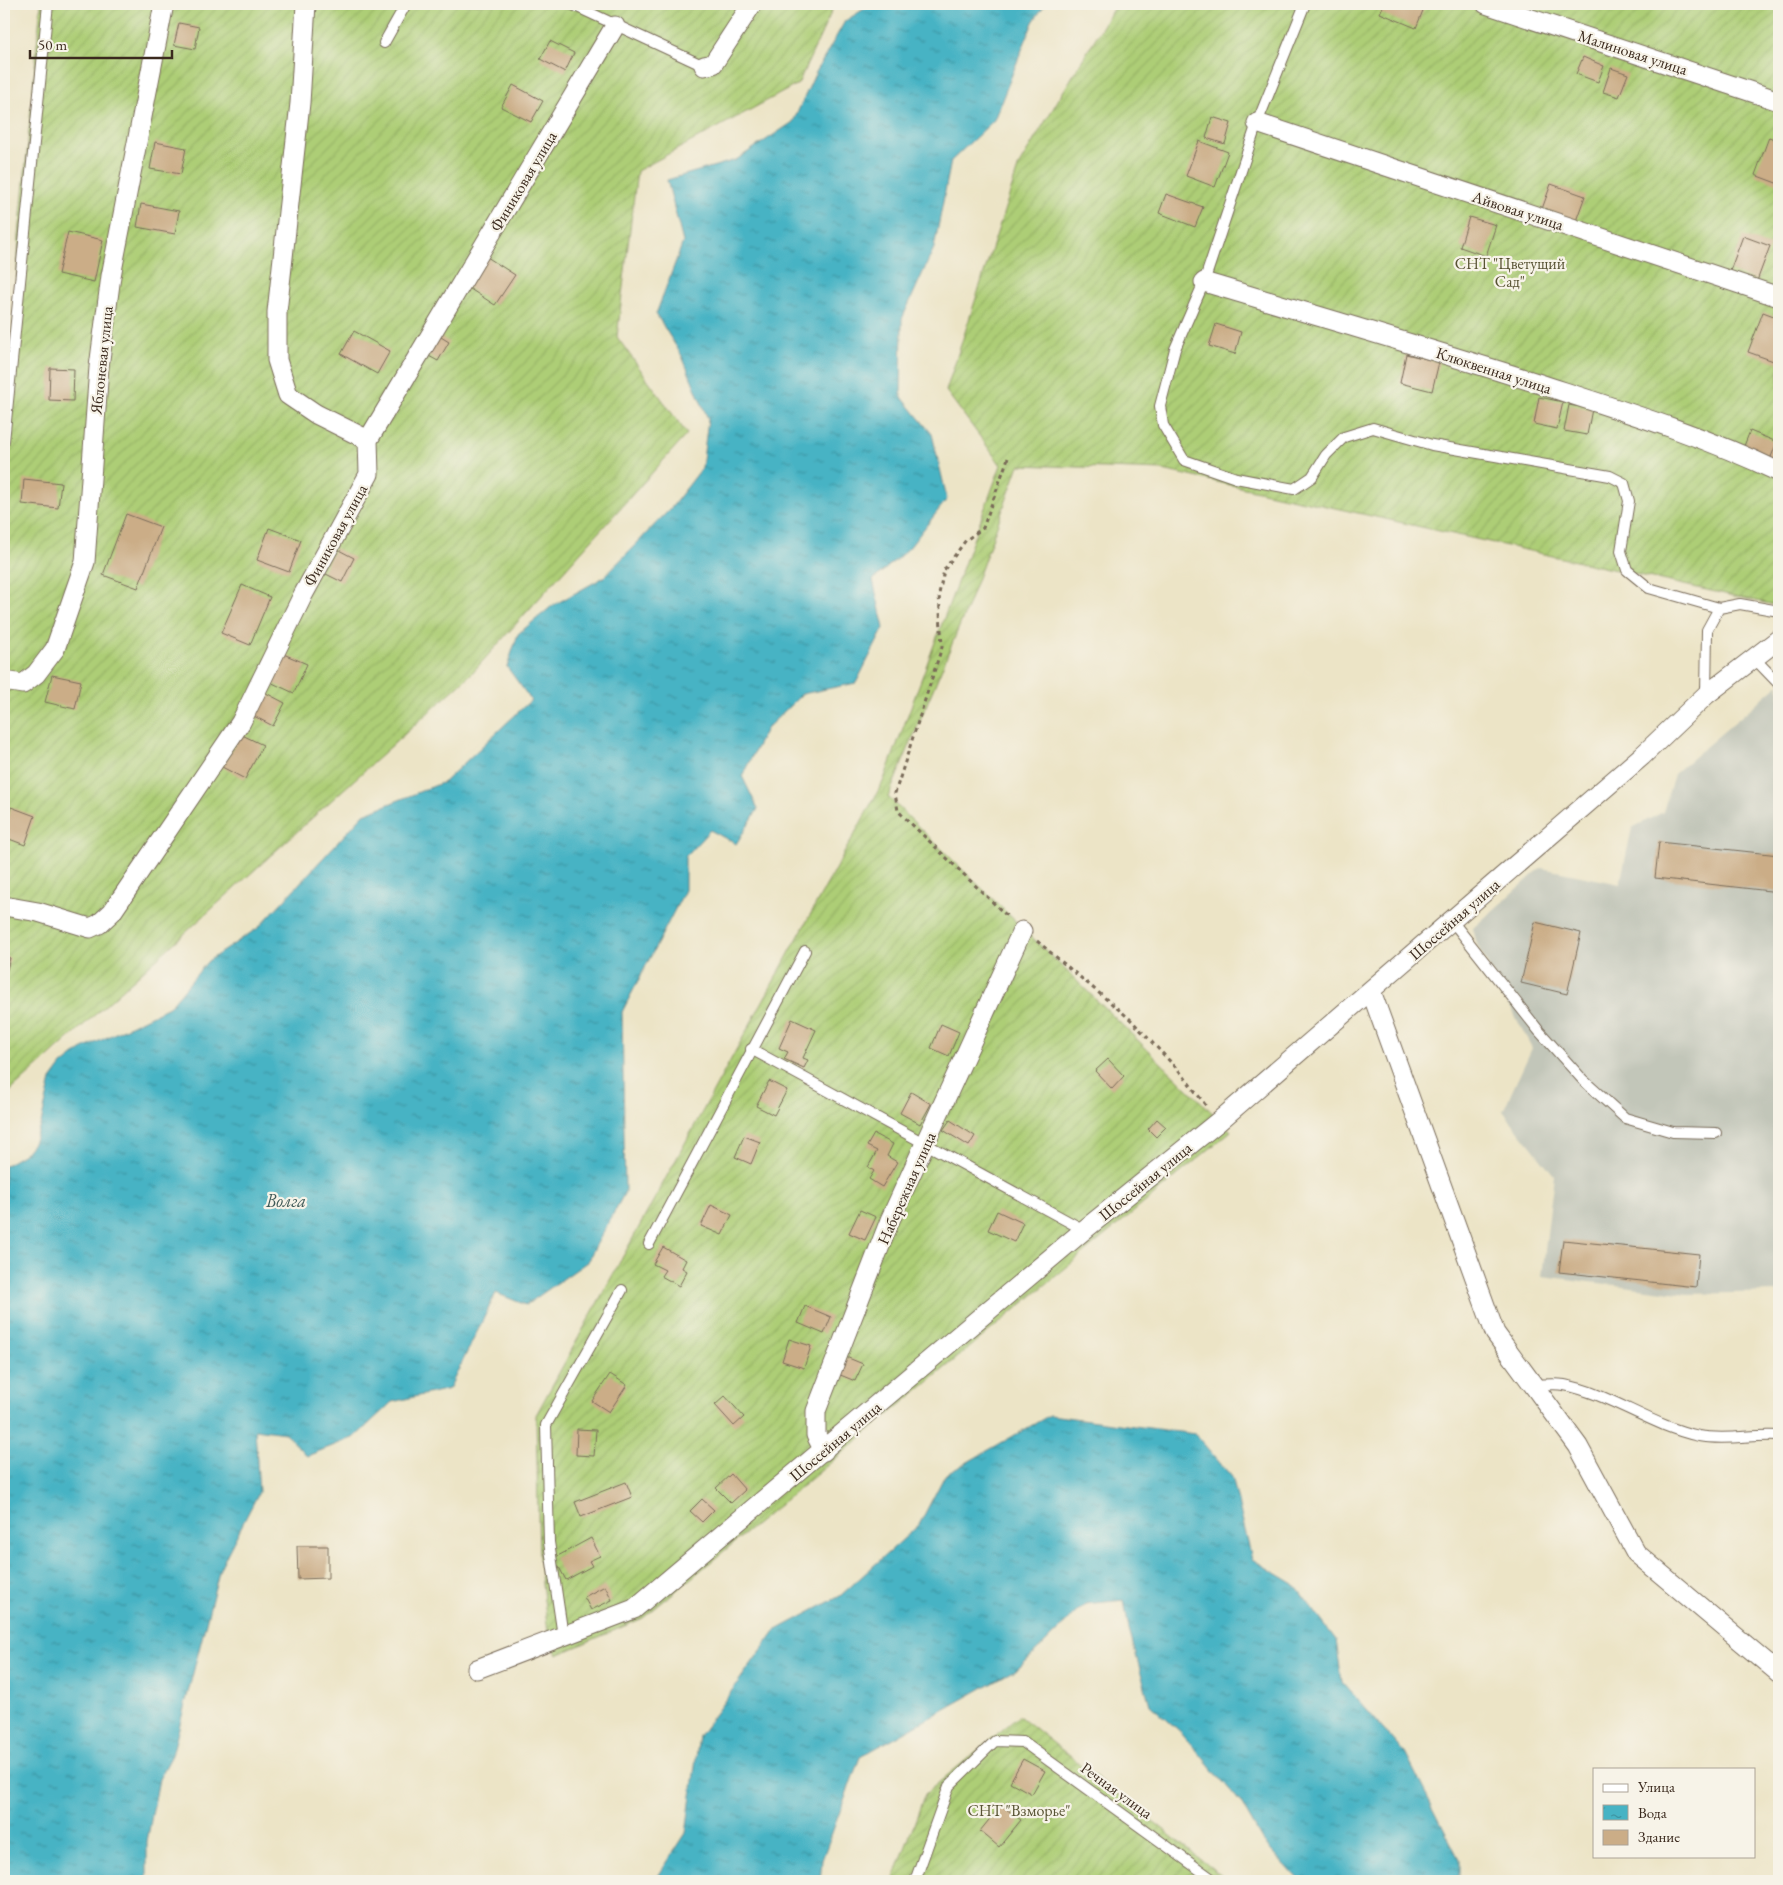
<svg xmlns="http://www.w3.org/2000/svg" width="1783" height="1885" font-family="'EB Garamond',serif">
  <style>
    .industrial { fill: #c2c6b9 }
    .garden { fill: url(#garden-furrows); stroke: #747c4a }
    .water { fill: url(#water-ripples); stroke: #416e71 }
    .building { fill: #cbad87 }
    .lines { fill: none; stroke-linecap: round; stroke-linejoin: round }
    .service-casing { stroke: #796b59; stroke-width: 12 }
    .minor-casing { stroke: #796b59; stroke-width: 21 }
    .path { stroke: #796b59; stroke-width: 3; stroke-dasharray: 4 4; stroke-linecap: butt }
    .service { stroke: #fff; stroke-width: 10 }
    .minor { stroke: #fff; stroke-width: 19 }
    .labels { text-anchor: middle; stroke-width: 4.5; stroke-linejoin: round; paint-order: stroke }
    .street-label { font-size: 16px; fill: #3b2a1e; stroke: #f7f3e8 }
    .park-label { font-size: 16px; fill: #585334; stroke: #f7f3e8 }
    .water-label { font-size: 18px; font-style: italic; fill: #3f5a58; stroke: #f7f3e8 }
  </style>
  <defs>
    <pattern id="garden-furrows" width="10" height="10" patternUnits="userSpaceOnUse" patternTransform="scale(1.25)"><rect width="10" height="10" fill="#adce76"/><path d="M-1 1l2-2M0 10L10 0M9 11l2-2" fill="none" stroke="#96b166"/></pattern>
    <pattern id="water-ripples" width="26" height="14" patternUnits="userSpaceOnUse" patternTransform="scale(1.25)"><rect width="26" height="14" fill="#47b3c4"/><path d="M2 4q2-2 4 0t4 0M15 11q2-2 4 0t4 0" fill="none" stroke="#3c929f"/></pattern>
  </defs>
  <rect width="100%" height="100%" fill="#f7f3e8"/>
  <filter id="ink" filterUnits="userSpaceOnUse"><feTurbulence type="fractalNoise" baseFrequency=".02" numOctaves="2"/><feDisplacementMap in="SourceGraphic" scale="10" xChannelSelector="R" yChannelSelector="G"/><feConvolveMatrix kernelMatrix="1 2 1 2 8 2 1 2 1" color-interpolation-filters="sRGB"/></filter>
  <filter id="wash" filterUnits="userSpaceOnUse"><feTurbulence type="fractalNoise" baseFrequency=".0096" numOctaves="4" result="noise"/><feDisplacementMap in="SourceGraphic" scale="20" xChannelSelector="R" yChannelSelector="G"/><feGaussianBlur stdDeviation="1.12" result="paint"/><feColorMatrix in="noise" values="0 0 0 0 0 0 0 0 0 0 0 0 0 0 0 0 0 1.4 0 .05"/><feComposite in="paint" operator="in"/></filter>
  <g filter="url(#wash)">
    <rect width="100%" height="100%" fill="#ece4c6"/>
    <polygon class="industrial" points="1779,684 1779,1292 1688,1294 1542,1276 1554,1175 1503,1111 1532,1048 1477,944 1473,928 1541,868 1620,884 1632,828 1663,812 1674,774"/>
    <g class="garden">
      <polygon points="41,4 835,4 798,84 637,171 617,337 687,434 471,674 4,1097 4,512 19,236"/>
      <polygon points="1116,4 1779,4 1779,606 1163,470 1019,465 967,608 888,797 1231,1131 643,1618 557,1655 548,1633 539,1558 536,1415 883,782 1001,465 946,391 1019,165"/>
      <polygon points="1019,1716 1228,1881 893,1881 925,1794"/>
    </g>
    <g class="water">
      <polygon points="872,4 1045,4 1033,22 994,120 951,161 934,248 902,319 901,396 932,434 947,499 909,548 873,580 884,628 856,683 802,694 766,729 742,776 758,809 736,844 710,830 685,857 685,890 622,1012 625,1192 587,1262 526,1305 496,1293 449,1389 392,1402 355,1437 307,1456 285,1433 255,1429 259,1492 220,1568 172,1755 159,1779 147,1841 147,1881 4,1881 4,1166 24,1154 33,1143 41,1123 51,1080 62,1065 81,1050 169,1007 208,961 258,928 364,814 444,782 531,700 507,667 518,634 552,606 604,577 671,508 702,468 708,419 682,356 656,314 683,242 667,180 736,160 793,122 815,74 845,21"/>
      <polygon points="1050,1415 1195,1434 1232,1477 1252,1559 1294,1584 1336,1640 1342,1682 1405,1753 1459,1859 1459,1881 1300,1881 1262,1840 1241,1803 1182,1733 1150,1705 1129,1630 1124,1600 1085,1604 1020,1667 860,1757 822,1860 820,1881 655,1881 686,1833 699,1736 775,1631 840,1596 919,1525 945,1475"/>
    </g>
    <g id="blocks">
      <g class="building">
        <polygon points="1384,4 1415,4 1424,8 1416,28 1380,13"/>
        <polygon points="179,23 199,27 195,49 174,45"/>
        <polygon points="550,41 574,53 565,72 540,59"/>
        <polygon points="1583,57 1604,66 1598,82 1576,74"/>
        <polygon points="1611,68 1628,74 1619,97 1603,92"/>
        <polygon points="513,85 543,101 531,122 501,107"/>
        <polygon points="1212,117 1231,123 1225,144 1206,138"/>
        <polygon points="1769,137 1779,141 1779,184 1755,175"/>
        <polygon points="1199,141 1228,152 1215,187 1186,176"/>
        <polygon points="155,142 186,148 181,174 150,169"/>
        <polygon points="1551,184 1585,196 1576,221 1542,209"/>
        <polygon points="1166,194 1203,207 1195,227 1159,213"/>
        <polygon points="141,204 179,211 175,234 137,227"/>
        <polygon points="1469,217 1496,225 1486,256 1460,247"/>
        <polygon points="68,232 103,240 94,282 58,274"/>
        <polygon points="1743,236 1770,246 1757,281 1730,271"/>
        <polygon points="487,257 515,275 495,305 467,287"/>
        <polygon points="1763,312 1779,318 1779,363 1748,352"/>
        <polygon points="1216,324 1241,332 1235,354 1209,346"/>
        <polygon points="354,331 390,351 377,374 341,354"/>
        <polygon points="436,334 449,342 438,361 425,354"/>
        <polygon points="1406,354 1439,362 1432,391 1400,383"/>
        <polygon points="50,368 74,369 73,401 49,400"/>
        <polygon points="1539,397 1563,402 1557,429 1534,424"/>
        <polygon points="1569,405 1592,409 1587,435 1564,431"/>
        <polygon points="1750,431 1777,442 1769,462 1742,451"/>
        <polygon points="24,479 61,483 58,508 22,504"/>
        <polygon points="126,514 161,527 138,588 103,575"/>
        <polygon points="269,528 301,540 289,572 257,560"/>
        <polygon points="335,548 354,558 342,582 322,572"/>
        <polygon points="242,585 270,597 250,645 221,633"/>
        <polygon points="281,653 307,664 294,693 268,681"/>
        <polygon points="52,675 81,681 75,709 45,702"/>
        <polygon points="264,692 285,703 273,726 252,715"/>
        <polygon points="240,734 263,745 245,779 222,767"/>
        <polygon points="11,807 35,816 25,845 4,837 4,827"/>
        <polygon points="1659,842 1779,855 1779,892 1655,878"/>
        <polygon points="1535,922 1581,933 1567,994 1521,983"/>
        <polygon points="4,956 10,958 4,981"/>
        <polygon points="792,1019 816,1030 803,1058 808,1060 804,1068 784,1059 788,1052 779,1048"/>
        <polygon points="941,1024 959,1032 949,1056 931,1048"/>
        <polygon points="1108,1059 1124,1076 1112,1089 1095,1071"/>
        <polygon points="769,1081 787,1090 774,1115 756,1106"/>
        <polygon points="911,1092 931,1104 920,1124 900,1113"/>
        <polygon points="1157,1119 1166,1127 1156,1137 1148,1129"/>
        <polygon points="950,1120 975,1136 969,1146 943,1130"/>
        <polygon points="874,1134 893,1144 887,1156 897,1162 882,1187 869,1179 874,1171 868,1167 877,1151 867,1146"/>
        <polygon points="744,1136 760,1142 751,1164 735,1157"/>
        <polygon points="711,1205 732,1215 722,1235 701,1226"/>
        <polygon points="860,1210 876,1217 865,1240 849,1233"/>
        <polygon points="997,1211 1023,1223 1014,1242 988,1230"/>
        <polygon points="1563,1240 1699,1254 1696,1287 1559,1272"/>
        <polygon points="663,1247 686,1260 682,1268 687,1271 679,1286 661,1276 665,1270 653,1264"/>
        <polygon points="805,1306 831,1317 824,1334 798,1323"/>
        <polygon points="789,1339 811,1346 804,1368 782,1361"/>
        <polygon points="846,1357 863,1364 855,1381 838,1374"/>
        <polygon points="610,1374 627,1385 609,1412 592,1401"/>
        <polygon points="725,1396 744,1417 734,1426 715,1405"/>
        <polygon points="577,1429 596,1430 594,1456 576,1455"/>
        <polygon points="731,1474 745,1490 731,1503 716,1488"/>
        <polygon points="626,1482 632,1497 581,1517 575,1502"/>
        <polygon points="702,1499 714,1510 702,1522 690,1511"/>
        <polygon points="591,1538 600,1556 589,1561 592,1566 566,1580 554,1558"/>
        <polygon points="297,1546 328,1546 328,1578 298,1579"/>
        <polygon points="605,1586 612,1600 591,1610 584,1597"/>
        <polygon points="1023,1759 1045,1771 1032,1794 1010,1782"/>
        <polygon points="1001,1805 1021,1820 999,1847 980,1831"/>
      </g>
    </g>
  </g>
  <g filter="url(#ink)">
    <use href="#blocks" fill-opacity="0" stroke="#796b59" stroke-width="1"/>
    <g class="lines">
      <g class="service-casing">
        <g id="service">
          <polyline points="571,4 704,66"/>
          <polyline points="1305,4 1257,123 1204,282 1175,349 1160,406 1163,425 1184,460 1236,478 1294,489 1312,477 1326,455 1344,437 1373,428 1432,445 1610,476 1624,483 1629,501 1621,551 1627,570 1649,588 1719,608"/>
          <polyline points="384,43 406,4"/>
          <polyline points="4,441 48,4"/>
          <polyline points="1754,658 1779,684"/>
          <polyline points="1706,695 1707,630 1719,608 1740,604 1779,611"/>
          <polyline points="1452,921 1539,1031 1583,1080 1625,1118 1673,1132 1716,1133"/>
          <polyline points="751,1049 1084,1230"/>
          <polyline points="649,1244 805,951"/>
          <path d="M1533,1385C1543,1385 1554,1383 1564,1385C1609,1393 1651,1426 1699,1436C1726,1441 1753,1434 1779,1436"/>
          <polyline points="563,1636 549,1542 546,1425 622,1290"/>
          <polyline points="915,1881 949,1786 995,1741 1023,1742 1215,1881"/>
        </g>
      </g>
      <g class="minor-casing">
        <g id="minor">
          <polyline points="306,4 300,103 277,312 277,360 288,395 316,414 368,440"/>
          <polyline points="1486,4 1779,101"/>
          <polyline points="704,66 713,64 752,4"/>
          <polyline points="1257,123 1779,297"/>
          <path d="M1204,282C1314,315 1424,347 1534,382C1617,409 1700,434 1779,472"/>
          <polyline points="4,681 23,684 36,674 55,649 85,562 99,367 111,276 164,4"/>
          <polyline points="4,906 38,912 90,928 99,924 112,912 241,722 303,595 369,474 368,440 615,26"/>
          <polyline points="1371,991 1495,1333 1578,1446 1636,1553 1779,1673"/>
          <polyline points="824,1451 816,1435 816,1411 890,1220 1022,931"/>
          <polyline points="477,1669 634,1609 1084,1230 1218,1122 1642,756 1706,695 1779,639"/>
        </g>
      </g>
      <g class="path">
        <polyline points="1008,458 983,528 966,540 944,570 939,594 942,647 895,793 898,811 1009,918"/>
        <polyline points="1037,941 1130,1019 1182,1074 1207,1107"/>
      </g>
      <use href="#service" class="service"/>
      <use href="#minor" class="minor"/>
    </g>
  </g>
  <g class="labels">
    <g class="street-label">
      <text transform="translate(1633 52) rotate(18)" y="6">Малиновая улица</text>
      <text transform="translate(523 181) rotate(-59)" y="6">Финиковая улица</text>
      <text transform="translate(1518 210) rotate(18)" y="6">Айвовая улица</text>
      <text transform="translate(101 360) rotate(-84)" y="6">Яблоневая улица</text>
      <text transform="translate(1494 370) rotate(18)" y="6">Клюквенная улица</text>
      <text transform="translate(335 535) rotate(-61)" y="6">Финиковая улица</text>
      <text transform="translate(1454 919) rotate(-41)" y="6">Шоссейная улица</text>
      <text transform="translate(1145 1181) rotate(-39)" y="6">Шоссейная улица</text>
      <text transform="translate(906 1188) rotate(-66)" y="6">Набережная улица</text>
      <text transform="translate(835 1441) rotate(-40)" y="6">Шоссейная улица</text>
      <text transform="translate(1117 1790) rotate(36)" y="6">Речная улица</text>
    </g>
    <g class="park-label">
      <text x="1510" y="269">СНТ "Цветущий<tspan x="1510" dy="18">Сад"</tspan></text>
      <text x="1019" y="1816">СНТ "Взморье"</text>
    </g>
    <g class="water-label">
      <text x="286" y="1207">Волга</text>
    </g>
  </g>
  <rect width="1783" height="1885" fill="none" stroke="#f7f3e8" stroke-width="20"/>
  <rect x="1593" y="1768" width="162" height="90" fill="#f7f3e8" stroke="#aca397"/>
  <rect x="1603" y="1784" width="25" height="8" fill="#ffffff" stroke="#aca397"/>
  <text x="1638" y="1792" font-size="15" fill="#3b2a1e">Улица</text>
  <rect x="1603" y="1805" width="25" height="15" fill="url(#water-ripples)" stroke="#aca397"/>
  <text x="1638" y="1818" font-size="15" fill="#3b2a1e">Вода</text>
  <rect x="1603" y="1830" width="25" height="15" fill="#cbad87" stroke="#aca397"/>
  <text x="1638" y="1842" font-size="15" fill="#3b2a1e">Здание</text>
  <path d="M30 50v8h142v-8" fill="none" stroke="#3b2a1e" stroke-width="2.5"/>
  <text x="38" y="50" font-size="15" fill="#3b2a1e" stroke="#f7f3e8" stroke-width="4" paint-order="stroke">50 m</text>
</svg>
